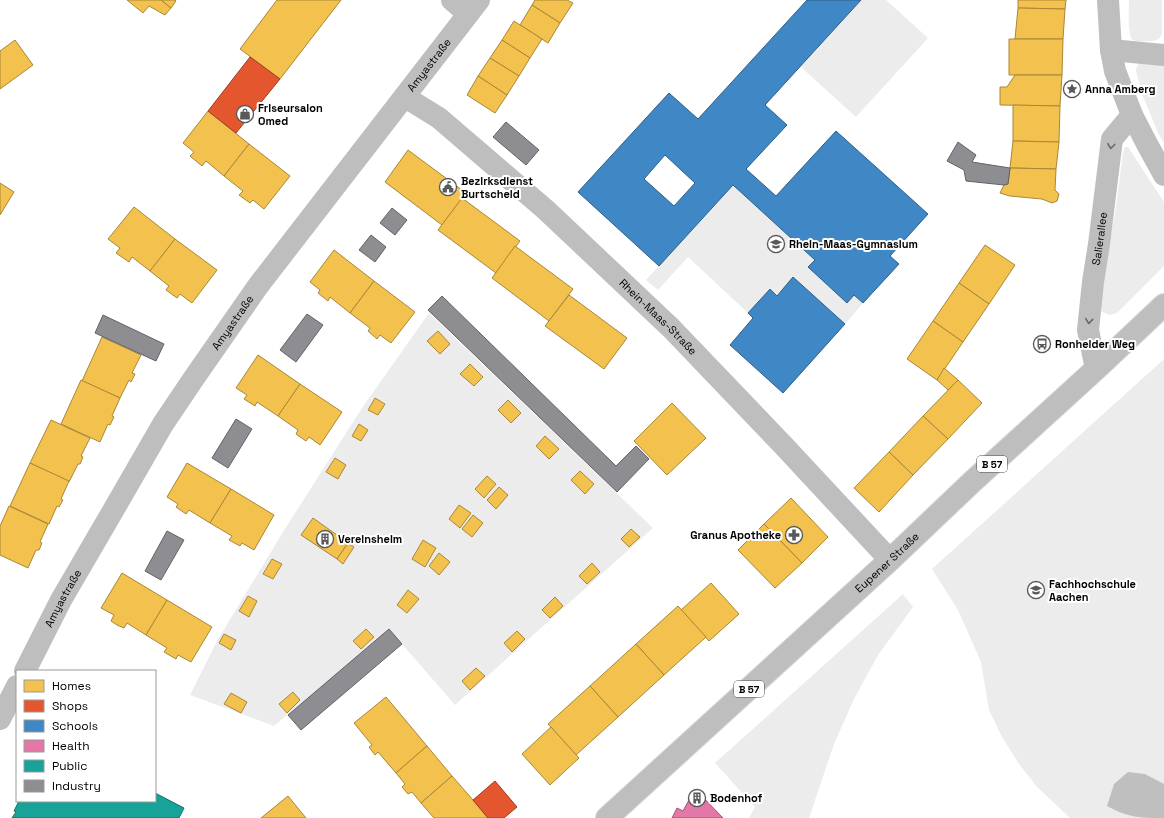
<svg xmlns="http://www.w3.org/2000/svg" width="1164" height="818" font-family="'Space Grotesk',sans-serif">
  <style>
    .green { fill: #ececec }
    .water { fill: #bfbfbf }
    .homes { fill: #f2c14e; stroke: #a98737 }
    .shops { fill: #e4572e; stroke: #a03d20 }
    .schools { fill: #3f88c5; stroke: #2c5f8a; fill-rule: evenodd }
    .health { fill: #e377a8; stroke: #9f5376 }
    .public { fill: #17a398; stroke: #10726a }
    .industry { fill: #8d8d92; stroke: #636366 }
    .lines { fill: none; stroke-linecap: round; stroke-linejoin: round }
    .major-casing { stroke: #dbdbdb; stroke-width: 24 }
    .minor { stroke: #bebebe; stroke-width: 22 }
    .major { stroke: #bebebe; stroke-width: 22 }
    .oneway { stroke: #686868 }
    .labels { text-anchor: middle; stroke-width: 4; stroke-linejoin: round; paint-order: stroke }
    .shield { fill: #fff; stroke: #4c4c4c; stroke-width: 1 }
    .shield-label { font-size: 10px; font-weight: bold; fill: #000 }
    .street-label { font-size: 11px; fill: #000; stroke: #fff }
    .poi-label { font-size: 11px; font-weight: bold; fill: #000; stroke: #fff; text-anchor: start }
  </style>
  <rect width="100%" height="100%" fill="#fff"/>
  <g class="green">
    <polygon points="861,0 886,0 928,38 856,117 801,67"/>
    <path d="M1129,0H1162V34C1160,40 1155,41 1149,41C1145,41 1137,42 1133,40C1127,37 1129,7 1129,0Z"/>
    <polygon points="1140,63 1164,65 1164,143 1158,133 1142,94 1136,71 1137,66"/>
    <polygon points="1125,147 1128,147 1164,202 1164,266 1117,313 1110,315 1102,312 1098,304 1116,208 1123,152"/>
    <polygon points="733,185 815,260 808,267 847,303 854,295 863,303 845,324 793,277 777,296 769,289 748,313 688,257 658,290 646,280"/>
    <polygon points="429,313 653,528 455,705 389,629 274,726 190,695 217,641 283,532 362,408"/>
    <polygon points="1164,359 1164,818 1070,818 1037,787 1019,764 1002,737 989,710 981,662 958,610 932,569"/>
    <polygon points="903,594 913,607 878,655 854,699 834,744 809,818 749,818 755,807 715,763"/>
  </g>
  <path class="water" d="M1128,772L1145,774L1164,784V818C1140,818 1129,818 1107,806L1114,784Z"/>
  <g class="homes">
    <polygon points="127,0 161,0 171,8 165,15 149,6 143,13"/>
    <polygon points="161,0 175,0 176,1 171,8"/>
    <polygon points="277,0 341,0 280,79 240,49"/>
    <polygon points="535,0 567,0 573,3 560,23 532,5"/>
    <polygon points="1018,0 1066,0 1065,9 1018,8"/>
    <polygon points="532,5 560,23 548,43 520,25"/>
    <polygon points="1018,8 1065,9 1063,39 1015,39"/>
    <polygon points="514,21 542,39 530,58 502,40"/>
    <polygon points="1009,39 1063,39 1062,75 1009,75"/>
    <polygon points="15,40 33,65 0,89 0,51"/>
    <polygon points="502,40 530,58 519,76 490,58"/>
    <polygon points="490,58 519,76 507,95 478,76"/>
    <polygon points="1015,75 1062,75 1060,106 1000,105 1000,87 1007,87"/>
    <polygon points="478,76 507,95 495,113 467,95"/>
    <polygon points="1013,105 1060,106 1059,142 1013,141"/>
    <polygon points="208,111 249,144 224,176 206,161 202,166 190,156 194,152 183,143"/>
    <polygon points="1013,141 1059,142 1056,169 1010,168"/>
    <polygon points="249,144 290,176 264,209 253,200 250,203 239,195 243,191 224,176"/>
    <polygon points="408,150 466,193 442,225 385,182"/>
    <polygon points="1010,168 1056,169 1055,190 1059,194 1057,201 1052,203 1042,199 1010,196 1000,193 1004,185 1008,184"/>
    <polygon points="0,183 14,192 0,215"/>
    <polygon points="462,198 520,241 496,273 438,230"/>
    <polygon points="134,207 175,239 150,271 132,257 129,262 116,253 120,248 108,239"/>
    <polygon points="175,239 217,270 192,303 180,294 177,298 166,290 169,286 150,271"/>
    <polygon points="985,245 1015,265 989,304 959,283"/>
    <polygon points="515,246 573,289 549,321 492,278"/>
    <polygon points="334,250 374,281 350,313 330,297 328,301 318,293 320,290 310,282"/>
    <polygon points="374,281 415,312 391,343 380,335 377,339 368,331 370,328 350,313"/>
    <polygon points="959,283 989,304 963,342 933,321"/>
    <polygon points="569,295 627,338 604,369 545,326"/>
    <polygon points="933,321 963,342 937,380 907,359"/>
    <polygon points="438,331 450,344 440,354 427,341"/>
    <polygon points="102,337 141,355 132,373 135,374 131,382 129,380 120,398 82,381"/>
    <polygon points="258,355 300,384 278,416 257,402 255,406 244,399 247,395 236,388"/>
    <polygon points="470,364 483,377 474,386 460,374"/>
    <polygon points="944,368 958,380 948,390 937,380"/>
    <polygon points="81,380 120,398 112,416 114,417 110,425 108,424 100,442 61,424"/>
    <polygon points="958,380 982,403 948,439 923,416"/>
    <polygon points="300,384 342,412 320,445 309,437 306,441 296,434 298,430 278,416"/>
    <polygon points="375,398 385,404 378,415 368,410"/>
    <polygon points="508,400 521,413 511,423 498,410"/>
    <polygon points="672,403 706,438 667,475 634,441"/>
    <polygon points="923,416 948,439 913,475 889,452"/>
    <polygon points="51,420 90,438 81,456 83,457 80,464 78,464 69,482 30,463"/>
    <polygon points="359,424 368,430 361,441 352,436"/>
    <polygon points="545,436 559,449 549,459 536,446"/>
    <polygon points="889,452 913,475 879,512 854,488"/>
    <polygon points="335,458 346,465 338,479 326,472"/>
    <polygon points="30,463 69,481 61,499 63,500 59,507 57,506 49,524 10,506"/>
    <polygon points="187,463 231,489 210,523 189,510 186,514 176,507 178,504 167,497"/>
    <polygon points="580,471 594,484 585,494 571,480"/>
    <polygon points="487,476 496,484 484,498 475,489"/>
    <polygon points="499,487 508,495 496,509 487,500"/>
    <polygon points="231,489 274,515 254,550 242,543 240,546 229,540 232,536 210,523"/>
    <polygon points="791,498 828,537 802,563 764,524"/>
    <polygon points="459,505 471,513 460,528 449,519"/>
    <polygon points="9,506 48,524 40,542 42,543 39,550 36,550 28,568 0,555 0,526"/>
    <polygon points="473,515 483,523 472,537 462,529"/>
    <polygon points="313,518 348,543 337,559 301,535"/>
    <polygon points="764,524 802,563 775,588 738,550"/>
    <polygon points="631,529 640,537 629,547 621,539"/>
    <polygon points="423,540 436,548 425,567 412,559"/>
    <polygon points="348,543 354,547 343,564 337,559"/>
    <polygon points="439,553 450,562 439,575 429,566"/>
    <polygon points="272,559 282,564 273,579 263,574"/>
    <polygon points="592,563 600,572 587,584 579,576"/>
    <polygon points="122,573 167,600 146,635 127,623 124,628 117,625 111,621 114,615 101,608"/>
    <polygon points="711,583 739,614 709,641 681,610"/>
    <polygon points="408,590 419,599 407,613 397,605"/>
    <polygon points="248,596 257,601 249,617 239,611"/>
    <polygon points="555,597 563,606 550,618 542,610"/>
    <polygon points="167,600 212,627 191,662 178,655 176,659 164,652 167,648 146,635"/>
    <polygon points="678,606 706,637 664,675 636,644"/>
    <polygon points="366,629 374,637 361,649 353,641"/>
    <polygon points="517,631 525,639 512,652 504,643"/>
    <polygon points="224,634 236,640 231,650 219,643"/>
    <polygon points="636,644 664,675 618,717 590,686"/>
    <polygon points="476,668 485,676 470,690 462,681"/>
    <polygon points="590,686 618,717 576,755 548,724"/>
    <polygon points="293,692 300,700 287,713 279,704"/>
    <polygon points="231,693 247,702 241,713 224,704"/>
    <polygon points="386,697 427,746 396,773 378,752 375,755 369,747 372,745 354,723"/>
    <polygon points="551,727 579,758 550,785 522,754"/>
    <polygon points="427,746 452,776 421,803 412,792 408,794 402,787 405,784 396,773"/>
    <polygon points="452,776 473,800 488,818 434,818 421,803"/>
    <polygon points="288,796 306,818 261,818"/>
  </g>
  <g class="shops">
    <polygon points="250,57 280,79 236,133 208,111"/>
    <polygon points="495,781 517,807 504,818 488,818 473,800"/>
  </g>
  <g class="schools">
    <path d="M807,0H861L765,105L787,125L746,169L776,196L836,131L928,214L890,256L899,264L863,303L854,295L847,303L808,267L815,260L733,185L659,266L578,192L669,93L698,119ZM665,155L695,183L674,206L644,179Z"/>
    <polygon points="793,277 845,324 783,393 730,345 753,318 748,313 770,289 777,296"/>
  </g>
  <polygon class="health" points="695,789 723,818 672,818 677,808 683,811"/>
  <polygon class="public" points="155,793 184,808 179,818 12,818 16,812 14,811 19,801 155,801"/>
  <g class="industry">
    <polygon points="506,122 539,150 526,165 493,137"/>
    <polygon points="958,142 976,155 972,162 1010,168 1008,184 1004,185 966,181 964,170 947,161"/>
    <polygon points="392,208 407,220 395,235 380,223"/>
    <polygon points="371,235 386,247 375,262 359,250"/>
    <polygon points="442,296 616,466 636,446 649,459 617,492 428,310"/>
    <polygon points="307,314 323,325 296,362 280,350"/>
    <polygon points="103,315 164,344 156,361 95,333"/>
    <polygon points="236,419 252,429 228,468 212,458"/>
    <polygon points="167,531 184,540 161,580 145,571"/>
    <polygon points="389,629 402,644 301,730 288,715"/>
  </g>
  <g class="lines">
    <g class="major-casing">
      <g id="major">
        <path id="s4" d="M607,818L890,560L972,482L1096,369L1164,305"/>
      </g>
    </g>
    <g class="minor">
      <polyline points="452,0 468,14"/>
      <polyline points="1108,0 1111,50 1115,71 1132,115 1147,144 1164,175"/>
      <polyline points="1111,50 1164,55"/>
      <path id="s1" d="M405,97L439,118L546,210L671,328L783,445L890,560"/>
      <path id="s2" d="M1096,369L1088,330L1093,282L1099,244L1112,139L1132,115"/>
      <path id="s3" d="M25,671L61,600L114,509L163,424L194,378L258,286L479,0"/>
      <polyline points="0,719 17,686"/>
    </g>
    <use href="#major" class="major"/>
  </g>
  <defs><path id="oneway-chevron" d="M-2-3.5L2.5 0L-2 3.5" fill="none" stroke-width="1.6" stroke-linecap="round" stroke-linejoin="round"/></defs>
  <g class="oneway">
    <use href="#oneway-chevron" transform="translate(1111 146) rotate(97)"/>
    <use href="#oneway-chevron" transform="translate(1089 321) rotate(96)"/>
  </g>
  <defs>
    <g id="sight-ring" transform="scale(0.9)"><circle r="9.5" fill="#fff" stroke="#595959" stroke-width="1.5"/><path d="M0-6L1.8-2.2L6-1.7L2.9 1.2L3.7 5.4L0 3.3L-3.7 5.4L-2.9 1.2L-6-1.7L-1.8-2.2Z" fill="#595959"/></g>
    <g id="shop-ring" transform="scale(0.9)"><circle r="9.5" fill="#fff" stroke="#595959" stroke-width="1.5"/><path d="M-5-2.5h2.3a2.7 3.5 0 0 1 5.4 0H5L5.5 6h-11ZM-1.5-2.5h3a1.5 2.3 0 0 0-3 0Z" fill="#595959"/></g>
    <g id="civic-ring" transform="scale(0.9)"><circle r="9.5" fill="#fff" stroke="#595959" stroke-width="1.5"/><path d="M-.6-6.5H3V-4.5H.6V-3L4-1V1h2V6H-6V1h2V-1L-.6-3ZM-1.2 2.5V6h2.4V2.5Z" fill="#595959"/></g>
    <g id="school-ring" transform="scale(0.9)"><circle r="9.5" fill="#fff" stroke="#595959" stroke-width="1.5"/><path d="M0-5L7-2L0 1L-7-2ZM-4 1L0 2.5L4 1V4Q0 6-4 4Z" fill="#595959"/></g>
    <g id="bus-ring" transform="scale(0.9)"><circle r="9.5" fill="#fff" stroke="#595959" stroke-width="1.5"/><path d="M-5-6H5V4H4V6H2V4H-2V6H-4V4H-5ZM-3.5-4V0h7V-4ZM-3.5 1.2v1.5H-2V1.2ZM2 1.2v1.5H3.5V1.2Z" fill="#595959"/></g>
    <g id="pharmacy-ring" transform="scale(0.9)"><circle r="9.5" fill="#fff" stroke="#595959" stroke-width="1.5"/><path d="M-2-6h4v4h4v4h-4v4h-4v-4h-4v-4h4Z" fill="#595959"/></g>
    <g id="building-ring" transform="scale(0.9)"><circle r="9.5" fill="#fff" stroke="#595959" stroke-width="1.5"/><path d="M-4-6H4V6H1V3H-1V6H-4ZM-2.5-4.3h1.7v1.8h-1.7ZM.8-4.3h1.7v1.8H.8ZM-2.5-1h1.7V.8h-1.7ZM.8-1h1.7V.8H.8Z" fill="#595959"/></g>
    <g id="university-ring" transform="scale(0.9)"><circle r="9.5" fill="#fff" stroke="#595959" stroke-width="1.5"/><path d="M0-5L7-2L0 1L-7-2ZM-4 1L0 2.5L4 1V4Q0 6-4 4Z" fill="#595959"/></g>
  </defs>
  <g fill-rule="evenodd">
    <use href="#sight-ring" x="1072" y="89"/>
    <use href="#shop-ring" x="245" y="114"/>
    <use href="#civic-ring" x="448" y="187"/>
    <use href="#school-ring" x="776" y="244"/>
    <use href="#bus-ring" x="1042" y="344"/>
    <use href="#pharmacy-ring" x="794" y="535"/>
    <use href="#building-ring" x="325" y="539"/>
    <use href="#university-ring" x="1036" y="590"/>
    <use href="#building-ring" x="697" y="798"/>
  </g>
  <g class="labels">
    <g class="shield">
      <rect x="977" y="456" width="30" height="16" rx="3"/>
      <rect x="734" y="681" width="30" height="16" rx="3"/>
    </g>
    <g class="shield-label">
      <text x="992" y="468">B 57</text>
      <text x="749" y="693">B 57</text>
    </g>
    <g class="street-label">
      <text dy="4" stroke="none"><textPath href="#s3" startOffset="730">Amyastraße</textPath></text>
      <text dy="4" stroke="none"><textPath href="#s2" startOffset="132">Salierallee</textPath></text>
      <text dy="4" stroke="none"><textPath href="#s1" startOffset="336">Rhein-Maas-Straße</textPath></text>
      <text dy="4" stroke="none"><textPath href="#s3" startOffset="406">Amyastraße</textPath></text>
      <text dy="4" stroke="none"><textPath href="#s4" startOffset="379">Eupener Straße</textPath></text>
      <text dy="4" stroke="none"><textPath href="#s3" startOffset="82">Amyastraße</textPath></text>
    </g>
    <g class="poi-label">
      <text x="1085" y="93">Anna Amberg</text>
      <text x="258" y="112">Friseursalon<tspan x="258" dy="13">Omed</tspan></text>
      <text x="461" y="185">Bezirksdienst<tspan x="461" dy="13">Burtscheid</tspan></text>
      <text x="789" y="248">Rhein-Maas-Gymnasium</text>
      <text x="1055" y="348">Ronheider Weg</text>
      <text x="781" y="539" text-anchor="end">Granus Apotheke</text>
      <text x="338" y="543">Vereinsheim</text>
      <text x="1049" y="588">Fachhochschule<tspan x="1049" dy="13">Aachen</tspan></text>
      <text x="710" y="802">Bodenhof</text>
    </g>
  </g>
  <rect x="16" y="670" width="140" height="132" fill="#ffffff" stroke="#999999"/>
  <rect x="24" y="680" width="20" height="12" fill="#f2c14e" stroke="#999999"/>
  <text x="52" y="690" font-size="12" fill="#000000">Homes</text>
  <rect x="24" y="700" width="20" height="12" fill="#e4572e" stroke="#999999"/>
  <text x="52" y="710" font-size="12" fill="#000000">Shops</text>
  <rect x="24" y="720" width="20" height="12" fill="#3f88c5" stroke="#999999"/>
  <text x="52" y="730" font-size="12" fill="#000000">Schools</text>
  <rect x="24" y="740" width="20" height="12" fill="#e377a8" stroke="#999999"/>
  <text x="52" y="750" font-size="12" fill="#000000">Health</text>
  <rect x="24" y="760" width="20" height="12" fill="#17a398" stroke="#999999"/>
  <text x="52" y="770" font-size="12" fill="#000000">Public</text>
  <rect x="24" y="780" width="20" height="12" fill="#8d8d92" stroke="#999999"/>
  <text x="52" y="790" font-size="12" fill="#000000">Industry</text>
</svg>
